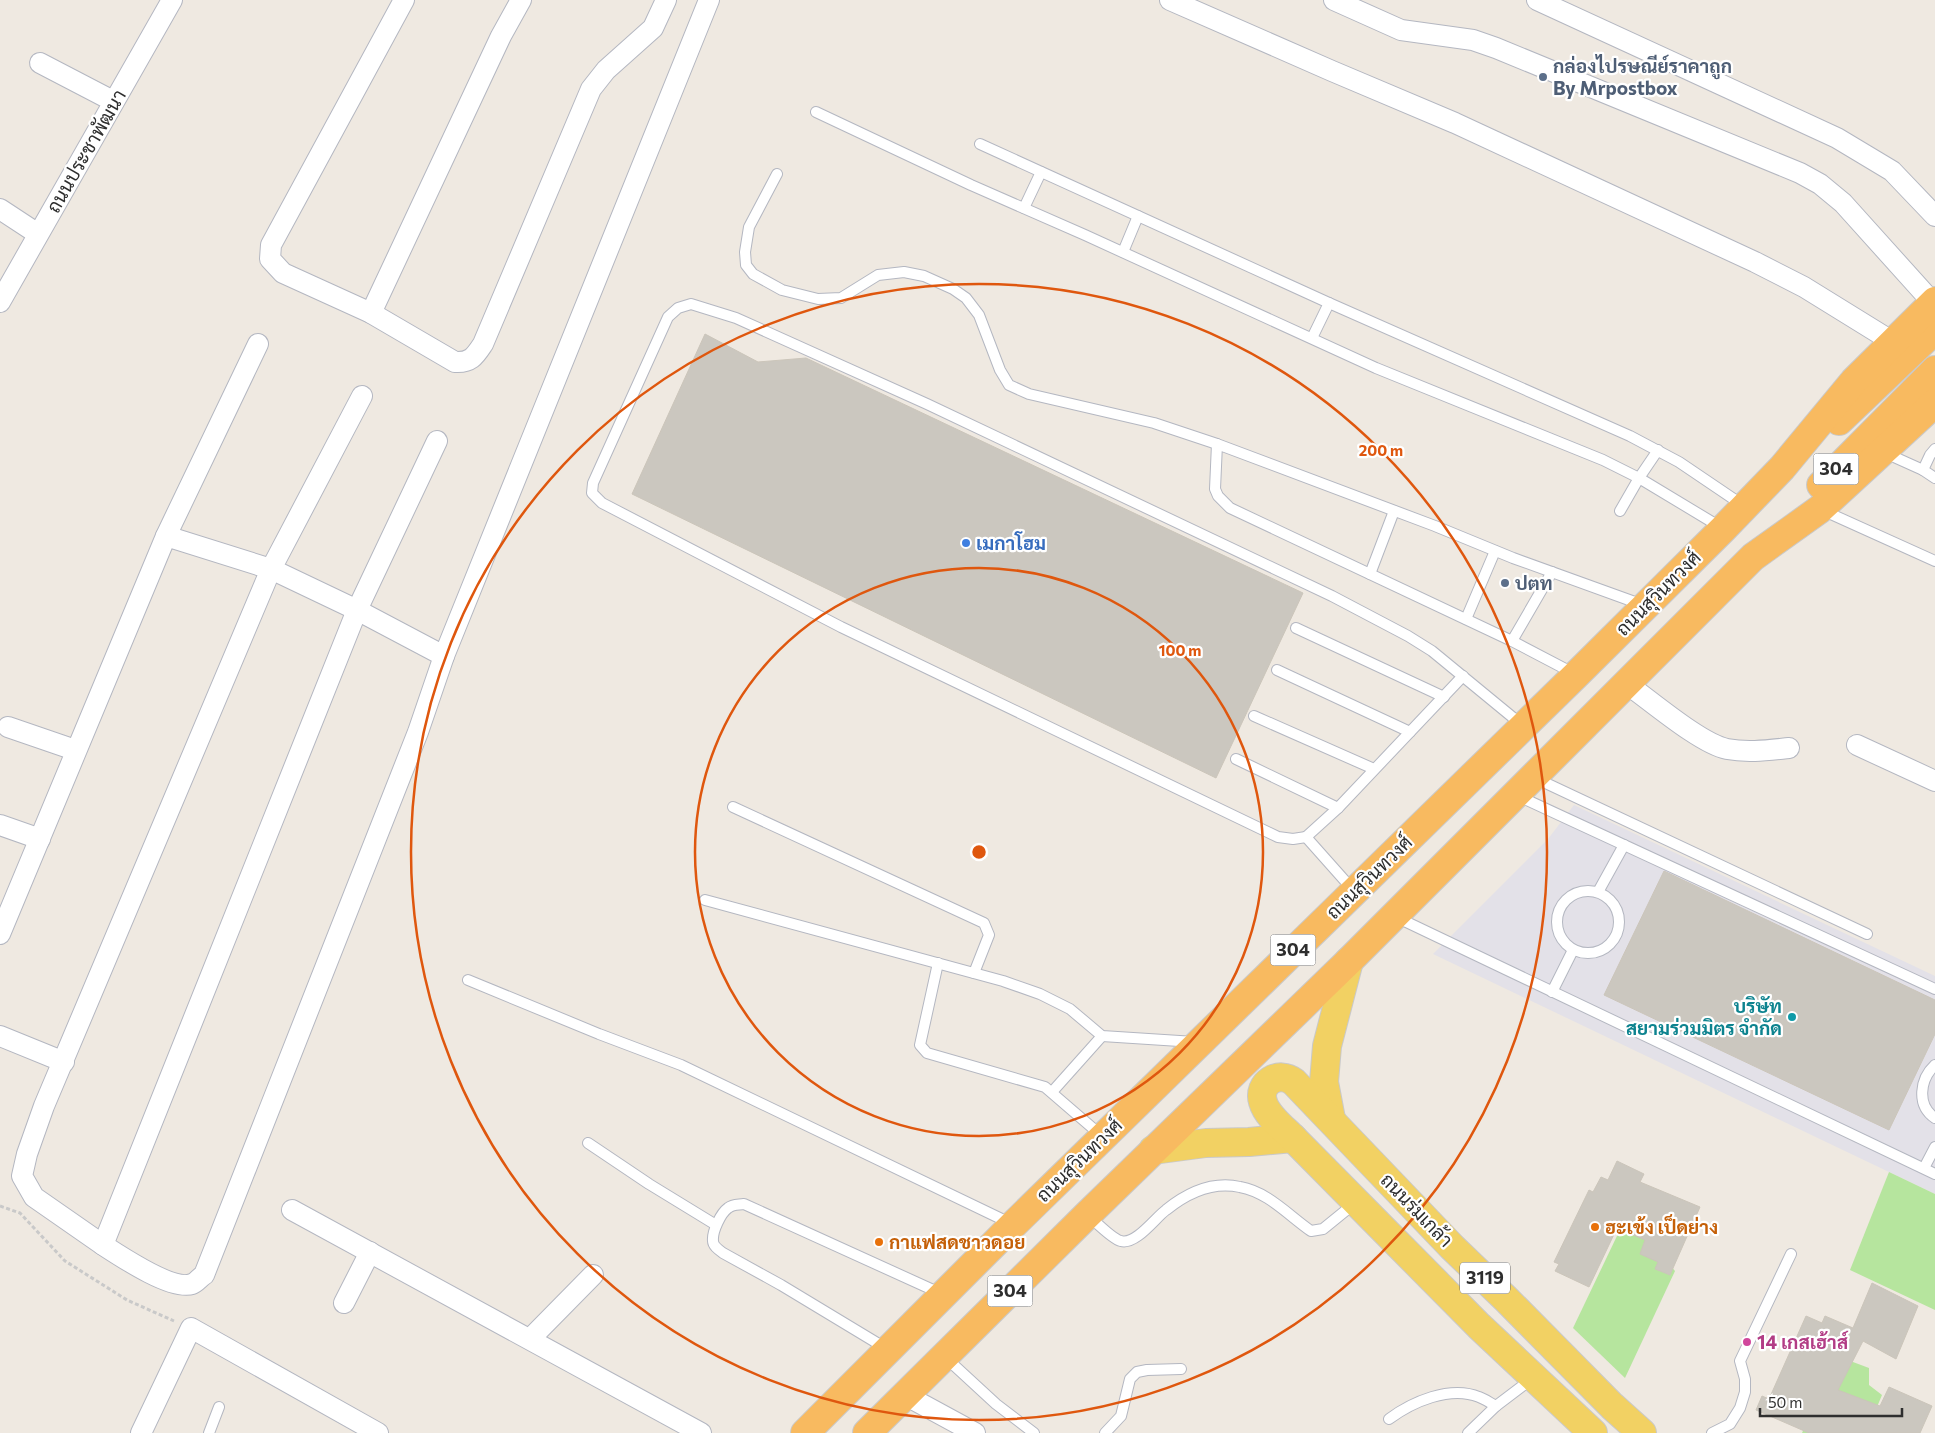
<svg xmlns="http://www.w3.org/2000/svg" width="1935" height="1433" font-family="Commissioner,Sarabun,sans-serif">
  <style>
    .industrial { fill: #e3e1e8 }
    .green { fill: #b6e59e }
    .building { fill: #cbc7bf; stroke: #cbc5ba }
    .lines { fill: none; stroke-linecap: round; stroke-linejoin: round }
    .service-casing { stroke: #b4b7c1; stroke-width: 12 }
    .minor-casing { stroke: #b4b7c1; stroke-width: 22 }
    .primary-casing { stroke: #c9c9c9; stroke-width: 30 }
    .trunk-casing { stroke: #c9c9c9; stroke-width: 30 }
    .path { stroke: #c9c9c9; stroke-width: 3; stroke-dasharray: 4 2.5; stroke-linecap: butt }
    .service { stroke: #fff; stroke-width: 10 }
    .minor { stroke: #fff; stroke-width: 20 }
    .primary { stroke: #f2d163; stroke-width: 28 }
    .trunk { stroke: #f8ba60; stroke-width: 28 }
    .ring { fill: none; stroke: #df570e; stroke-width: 2.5 }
    .service-dot { fill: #5c6f8a; stroke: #fff; stroke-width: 2 }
    .shop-dot { fill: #3f7fe0; stroke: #fff; stroke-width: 2 }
    .culture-dot { fill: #0f9aa8; stroke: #fff; stroke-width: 2 }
    .food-dot { fill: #e8710a; stroke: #fff; stroke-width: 2 }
    .hotel-dot { fill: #d1479c; stroke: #fff; stroke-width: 2 }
    .labels { text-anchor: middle; stroke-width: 4.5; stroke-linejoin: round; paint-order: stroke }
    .shield { fill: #fff; stroke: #6d6d6d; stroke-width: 1 }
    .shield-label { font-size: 18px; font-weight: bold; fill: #2e2e2e }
    .service-label { font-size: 19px; font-weight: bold; fill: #4e5e75; stroke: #fff; text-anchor: start }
    .street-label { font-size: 19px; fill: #2e2e2e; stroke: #fff }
    .shop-label { font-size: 19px; font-weight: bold; fill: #366cbe; stroke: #fff; text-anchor: start }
    .culture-label { font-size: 19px; font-weight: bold; fill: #0d838f; stroke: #fff; text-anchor: end }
    .food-label { font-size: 19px; font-weight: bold; fill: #c56008; stroke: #fff; text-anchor: start }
    .hotel-label { font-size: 19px; font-weight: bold; fill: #b23c85; stroke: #fff; text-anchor: start }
    .centre { fill: #df570e; stroke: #fff; stroke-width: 2.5 }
    .ring-label { font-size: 15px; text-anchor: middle; font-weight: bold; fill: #df570e; stroke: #fff; stroke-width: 4.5; stroke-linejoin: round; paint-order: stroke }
  </style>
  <rect width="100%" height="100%" fill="#efe9e1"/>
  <polygon class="industrial" points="1574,805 1935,976 1935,1194 1433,954 1548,839"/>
  <g class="green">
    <polygon points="1889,1172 1935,1194 1935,1310 1850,1270"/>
    <polygon points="1627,1215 1675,1271 1625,1378 1573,1328"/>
    <polygon points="1837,1356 1869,1368 1869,1385 1882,1395 1866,1433 1802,1433"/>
  </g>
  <g class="building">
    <polygon points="705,334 758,362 806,358 1303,593 1216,778 632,494"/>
    <polygon points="1664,871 1935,1000 1935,1034 1889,1130 1604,995"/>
    <polygon points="1617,1161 1644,1174 1640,1182 1700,1207 1670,1275 1655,1269 1658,1262 1640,1254 1645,1240 1617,1228 1589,1287 1555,1271 1559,1264 1554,1262 1589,1190 1593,1192 1601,1177 1608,1180"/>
    <polygon points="1872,1283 1918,1306 1896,1359 1863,1341 1838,1390 1880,1406 1889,1387 1932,1406 1920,1433 1809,1433 1756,1410 1762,1396 1769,1399 1806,1316 1822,1323 1825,1316 1853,1328"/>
  </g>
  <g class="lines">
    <g class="service-casing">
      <g id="service">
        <polyline points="816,112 971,185 1085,235 1376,368 1603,460 1639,478 1722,528"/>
        <polyline points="980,144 1329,303 1630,436 1679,462 1744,506"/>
        <polyline points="777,174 749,227 745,252 746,265 753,274 782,290 818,299 841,298 878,275 904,272 924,276 953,289 966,298 979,315 1000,370 1009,385 1029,394 1154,423 1217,444"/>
        <polyline points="1024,208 1041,172"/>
        <polyline points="1123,252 1138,216"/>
        <polyline points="1312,338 1329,303"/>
        <polyline points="1935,449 1930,455 1923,470 1935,478"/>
        <polyline points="1883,452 1923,470"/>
        <polyline points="1822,510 1935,561"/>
        <polyline points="1620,511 1639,478 1658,450"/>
        <polyline points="1370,574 1394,511"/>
        <polyline points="1466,619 1495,551"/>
        <polyline points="1296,628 1444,697"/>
        <polyline points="1512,641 1552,572"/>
        <polyline points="1277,670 1410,732"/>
        <polyline points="1575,674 1512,641 1230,508 1218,496 1215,489 1217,444 1435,526 1513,558 1643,605"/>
        <polyline points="1254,716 1374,769"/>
        <polyline points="1236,759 1338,808"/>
        <polyline points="1535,778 1867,934"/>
        <polyline points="1516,795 1935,989"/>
        <polyline points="733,807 984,923 989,935 974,973"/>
        <polyline points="1306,837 1293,839 1278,837 841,627 602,503 592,493 593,483 668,317 678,308 691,304 736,318 927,404 1332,596 1408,636 1432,651 1522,725"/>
        <circle cx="1588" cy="922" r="31"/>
        <polyline points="1354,891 1306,837 1338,808 1463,676"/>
        <polyline points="1598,892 1624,845"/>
        <polyline points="705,900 1003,981 1040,994 1070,1009 1102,1036 1195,1042"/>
        <polyline points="1396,917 1935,1174"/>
        <polyline points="938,963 920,1045 927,1053 1045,1087 1103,1137"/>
        <polyline points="468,980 599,1034 681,1065 1012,1224"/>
        <polyline points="1552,992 1573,950"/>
        <path d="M1935,1065C1920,1079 1916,1105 1935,1118"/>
        <polyline points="1052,1092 1102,1036"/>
        <polyline points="588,1143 649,1184 716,1225"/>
        <polyline points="1924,1168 1935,1147"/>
        <path d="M1088,1215C1095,1221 1112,1239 1121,1241C1136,1245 1155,1218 1166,1210C1187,1193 1213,1181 1240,1187C1268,1192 1288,1215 1311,1231L1323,1229L1355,1203"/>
        <path d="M887,1349L781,1285L723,1253C719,1250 713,1246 713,1241C712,1231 721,1213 728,1208C733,1204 738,1205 744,1204L942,1294"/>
        <polyline points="945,1357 996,1404 1034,1433"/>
        <path d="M1389,1419C1412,1402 1450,1385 1479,1397C1485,1399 1490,1403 1496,1406L1533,1378"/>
        <polyline points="209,1433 219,1407"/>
        <polyline points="1105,1433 1121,1416 1130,1379 1137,1372 1147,1370 1181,1369"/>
        <polyline points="1468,1433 1496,1406"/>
        <polyline points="1712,1433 1730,1424 1740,1408 1745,1392 1745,1379 1740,1361 1791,1254"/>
      </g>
    </g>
    <g class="minor-casing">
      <g id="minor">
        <path d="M404,0L271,245L270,259L283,273L371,313L455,362C471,363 475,356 483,344L591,89L606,70L653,28L666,0"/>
        <polyline points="1170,0 1332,71 1455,123 1755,262 1804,287 1893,342"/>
        <polyline points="1334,0 1401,30 1473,40 1496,48 1800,173 1820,184 1843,203 1933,303"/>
        <polyline points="1537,0 1837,138 1892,171 1935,216"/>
        <polyline points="40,63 113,101"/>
        <polyline points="0,209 38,234"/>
        <polyline points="0,302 172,0"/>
        <polyline points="371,313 501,36 521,0"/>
        <path d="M437,441L357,610L103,1245C120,1256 172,1291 192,1284C196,1283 200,1277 204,1275L418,732L444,656L709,0"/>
        <polyline points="166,536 258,344"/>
        <path d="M1627,684C1651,701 1701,744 1727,749C1748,753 1769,750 1789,748"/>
        <polyline points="8,727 75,750"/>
        <polyline points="1857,745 1935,781"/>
        <polyline points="0,825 40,839"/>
        <polyline points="0,934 166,536 271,569 357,610 444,656"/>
        <polyline points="0,1036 64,1062"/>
        <polyline points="292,1210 701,1433"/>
        <polyline points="103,1245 34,1197 22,1176 27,1154 44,1106 271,569 362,396"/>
        <polyline points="344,1303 370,1252"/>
        <polyline points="530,1339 593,1275"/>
        <polyline points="905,1395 975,1433"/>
        <polyline points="141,1433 191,1328 378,1433"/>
      </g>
    </g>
    <g class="primary-casing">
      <g id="primary">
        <polyline points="1331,1119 1324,1082 1327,1046 1349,961"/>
        <polyline points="1153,1150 1206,1143 1249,1142 1293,1138"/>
        <path d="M1593,1433L1479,1326L1293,1138C1283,1128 1267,1116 1263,1102C1257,1083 1279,1070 1294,1082L1452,1247L1506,1299L1612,1406L1642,1433"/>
      </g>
    </g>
    <g class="trunk-casing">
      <g id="trunk">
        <polyline points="1839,421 1935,330"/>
        <polyline points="1821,485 1935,370"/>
        <polyline points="805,1433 1013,1225 1576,675 1723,529 1782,468 1854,381 1935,301"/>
        <polyline points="867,1433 1087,1215 1349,961 1753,557 1820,509 1935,403"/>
      </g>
    </g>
    <polyline class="path" points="0,1206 20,1213 65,1261 127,1300 174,1321"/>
    <use href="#service" class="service"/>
    <use href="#minor" class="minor"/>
    <use href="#primary" class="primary"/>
    <use href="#trunk" class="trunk"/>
  </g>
  <g class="ring">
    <circle cx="979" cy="852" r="284"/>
    <circle cx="979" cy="852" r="568"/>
  </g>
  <g class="service-dot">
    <circle cx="1543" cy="77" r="5"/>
    <circle cx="1505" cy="583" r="5"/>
  </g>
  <circle class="shop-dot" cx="966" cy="543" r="5"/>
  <circle class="culture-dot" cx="1792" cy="1017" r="5"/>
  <g class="food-dot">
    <circle cx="1595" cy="1227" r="5"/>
    <circle cx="879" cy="1242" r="5"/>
  </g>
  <circle class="hotel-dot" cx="1747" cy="1342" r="5"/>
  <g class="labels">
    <g class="shield">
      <rect x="1813.5" y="453.5" width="45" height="31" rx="4"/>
      <rect x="1270.5" y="934.5" width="45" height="31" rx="4"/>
      <rect x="1460" y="1262.5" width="50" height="31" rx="4"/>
      <rect x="987.5" y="1275.5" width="45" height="31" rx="4"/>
    </g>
    <g class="shield-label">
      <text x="1836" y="475">304</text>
      <text x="1293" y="956">304</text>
      <text x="1485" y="1284">3119</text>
      <text x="1010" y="1297">304</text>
    </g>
    <g class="service-label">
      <text x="1553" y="73">กล่องไปรษณีย์ราคาถูก<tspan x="1553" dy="22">By Mrpostbox</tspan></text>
      <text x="1515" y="590">ปตท</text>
    </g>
    <g class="street-label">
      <text transform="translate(86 151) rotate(-60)" y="7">ถนนประชาพัฒนา</text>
      <text transform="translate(1658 593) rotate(-45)" y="7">ถนนสุวินทวงศ์</text>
      <text transform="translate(1369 877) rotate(-44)" y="7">ถนนสุวินทวงศ์</text>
      <text transform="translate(1079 1160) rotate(-44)" y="7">ถนนสุวินทวงศ์</text>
      <text transform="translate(1417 1210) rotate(46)" y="7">ถนนร่มเกล้า</text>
    </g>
    <g class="shop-label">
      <text x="976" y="550">เมกาโฮม</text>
    </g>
    <g class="culture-label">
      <text x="1782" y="1013">บริษัท<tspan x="1782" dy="22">สยามร่วมมิตร จำกัด</tspan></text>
    </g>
    <g class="food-label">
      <text x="1605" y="1234">ฮะเข้ง เป็ดย่าง</text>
      <text x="889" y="1249">กาแฟสดชาวดอย</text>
    </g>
    <g class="hotel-label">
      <text x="1757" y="1349">14 เกสเฮ้าส์</text>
    </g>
  </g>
  <circle cx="979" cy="852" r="8" class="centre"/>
  <g class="ring-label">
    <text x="1381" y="456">200 m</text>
    <text x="1180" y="656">100 m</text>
  </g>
  <path d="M1760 1408v8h142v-8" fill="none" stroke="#2e2e2e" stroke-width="2.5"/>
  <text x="1768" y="1408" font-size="15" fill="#2e2e2e" stroke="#ffffff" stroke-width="4" paint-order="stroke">50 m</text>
</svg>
